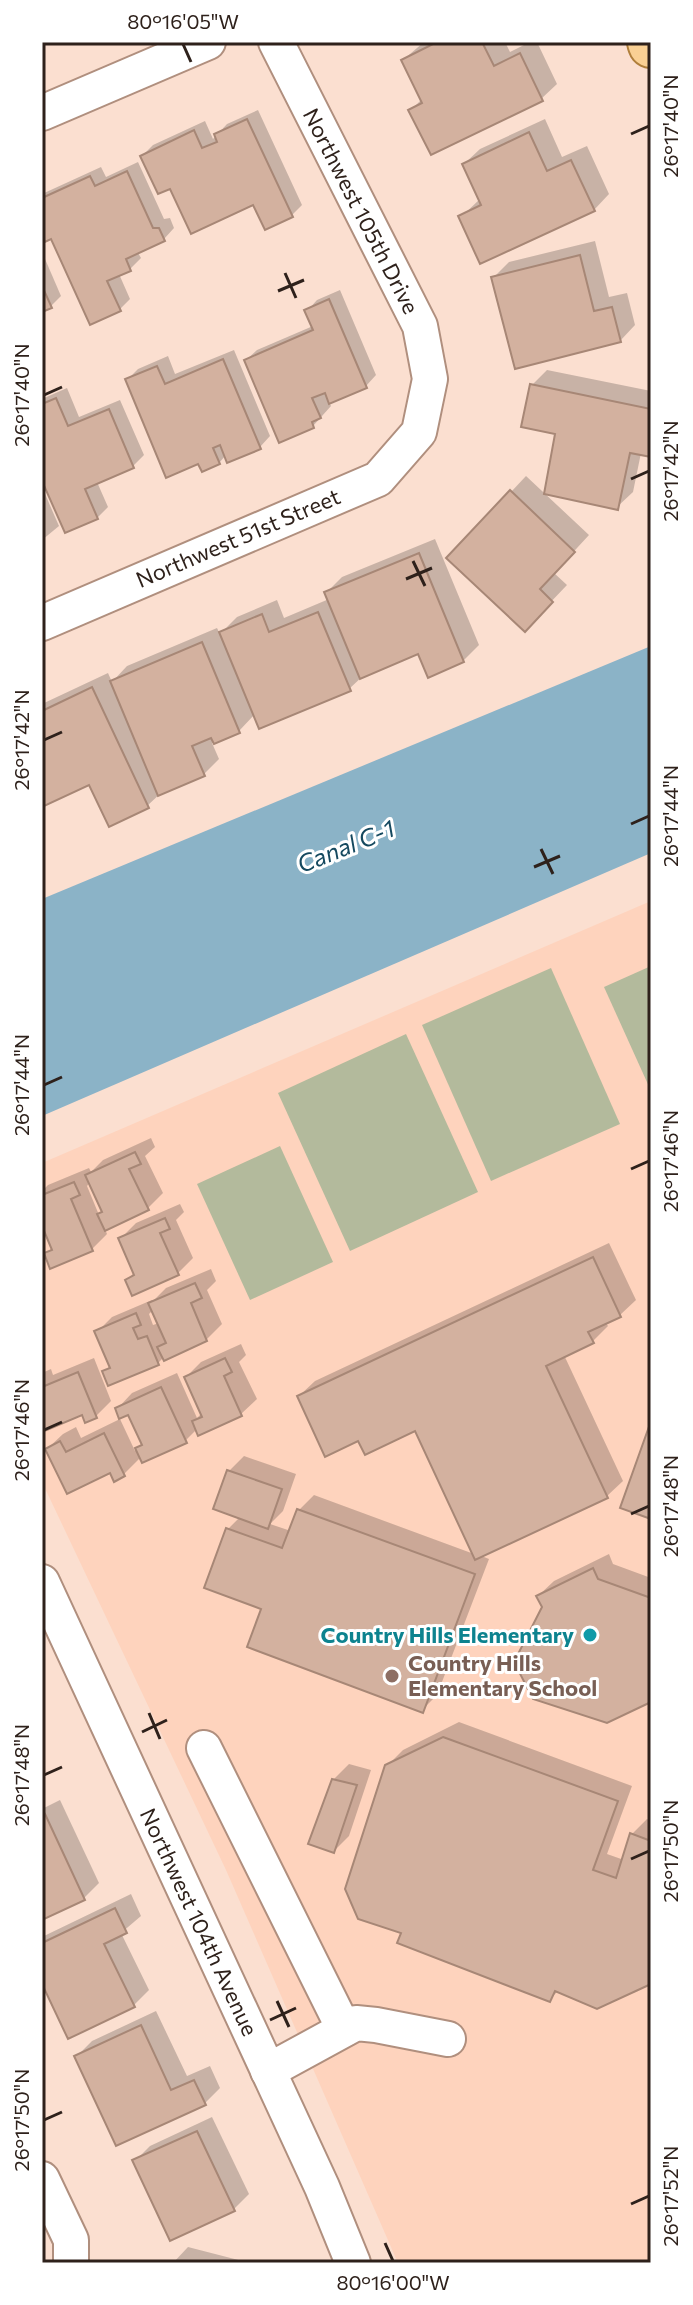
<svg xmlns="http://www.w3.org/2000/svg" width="693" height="2305" font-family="Commissioner,sans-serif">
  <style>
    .built { fill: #fed3bd }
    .green { fill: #b3ba9c }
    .water { fill: #8bb3c7 }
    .shadow { fill: #0003; fill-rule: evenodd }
    .building { fill: #d3b19f; stroke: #a78776; stroke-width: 2 }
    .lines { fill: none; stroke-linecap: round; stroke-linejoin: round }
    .minor-casing { stroke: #b08f7e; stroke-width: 38 }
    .major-casing { stroke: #b07f3c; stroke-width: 48 }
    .minor { stroke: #fff; stroke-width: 34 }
    .major { stroke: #fad094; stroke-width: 44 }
    .ticks { fill: none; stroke: #2e211b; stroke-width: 3 }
    .culture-dot { fill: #0f9aa8; stroke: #fff; stroke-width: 3 }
    .education-dot { fill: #8d6e63; stroke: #fff; stroke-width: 3 }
    .labels { text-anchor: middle; stroke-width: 6; stroke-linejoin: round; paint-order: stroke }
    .street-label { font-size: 22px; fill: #2e211b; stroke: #fff }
    .culture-label { font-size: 22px; font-weight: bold; fill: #0d838f; stroke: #fff; text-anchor: end }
    .education-label { font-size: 22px; font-weight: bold; fill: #785e54; stroke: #fff; text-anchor: start }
    .water-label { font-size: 24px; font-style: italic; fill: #15495f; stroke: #fff }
    .neatline { fill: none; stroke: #2e211b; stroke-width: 3 }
    .ticks-label { font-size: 20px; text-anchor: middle; fill: #2e211b }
  </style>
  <rect width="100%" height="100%" fill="#fbdfd0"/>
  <polygon class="built" points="651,901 651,2263 398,2263 226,1870 42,1482 42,1163"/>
  <g class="green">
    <polygon points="651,966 651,1091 604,987"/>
    <polygon points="551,968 620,1124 491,1181 422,1025"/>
    <polygon points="406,1034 478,1192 350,1251 278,1093"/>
    <polygon points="280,1146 333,1262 250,1300 197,1184"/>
  </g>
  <polygon class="water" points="651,646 651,853 42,1116 42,899"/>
  <g class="shadow">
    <polygon points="424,42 505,42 510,52 530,42 537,42 557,84 541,99 411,110 422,99 403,60"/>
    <polygon points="258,110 302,205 291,216 254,202 171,186 142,156 153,145 205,121 213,139 227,124"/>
    <polygon points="545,119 562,157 587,146 609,194 594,210 461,217 480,199 464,164 480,149"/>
    <polygon points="138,162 164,219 170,218 174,228 164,239 137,251 141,258 130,269 119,274 130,299 119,310 52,237 42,230 42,194 101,167 106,177"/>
    <polygon points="595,241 609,297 627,293 635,325 620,341 493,278 509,262"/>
    <polygon points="42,252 61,296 50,307 42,310"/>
    <polygon points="340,290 376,375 366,386 329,402 331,406 313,426 246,360 257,350 313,326 307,311 317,300"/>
    <polygon points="234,350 270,436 260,447 226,455 219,463 127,380 138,369 168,356 175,374"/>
    <polygon points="547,370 651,391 651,455 641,453 633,492 617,507 558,433 532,385"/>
    <polygon points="67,388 79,417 120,400 144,455 133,466 97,482 108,507 97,518 42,476 42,399"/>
    <polygon points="526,476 589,535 554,573 567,585 525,629 511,492"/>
    <polygon points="42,487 59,526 42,540"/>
    <polygon points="435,539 479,645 463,661 419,652 364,675 349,689 255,714 239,731 212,743 219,759 204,774 162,792 147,806 90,782 42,805 42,704 108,673 112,682 127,666 217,628 220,634 237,617 277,600 284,618 329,599 326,593 342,577"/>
    <path d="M151,1138L155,1147L145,1156L163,1193L147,1209L105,1229L107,1234L92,1249L46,1254L53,1247L42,1221V1191L48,1185L89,1168L91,1172L103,1160ZM90,1182L104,1210L99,1215L87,1186Z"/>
    <polygon points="180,1204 184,1212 176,1220 193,1258 177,1274 127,1280 135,1272 121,1238 136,1223"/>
    <polygon points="609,1243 636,1300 620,1315 605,1322 608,1326 592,1342 564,1355 623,1481 607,1496 479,1555 489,1559 437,1695 422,1710 264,1608 228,1529 240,1517 229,1471 244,1456 296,1474 283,1511 270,1524 291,1531 299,1510 314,1495 474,1554 416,1428 359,1439 299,1396 315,1381"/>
    <path d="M211,1269L216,1281L207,1290L222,1324L206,1340L164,1357L158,1363L104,1372L111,1365L97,1332L112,1317L152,1300L153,1301L166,1288ZM153,1310L159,1323L153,1325L149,1314Z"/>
    <polygon points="241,1344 246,1355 239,1362 257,1399 241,1414 197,1429 185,1441 141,1457 124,1474 47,1449 63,1434 76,1427 81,1438 120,1419 135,1451 143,1443 129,1412 117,1409 132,1393 177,1373 197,1418 202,1413 186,1377 201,1362"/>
    <polygon points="94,1358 111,1401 96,1416 83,1412 42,1430 42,1373 51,1369 53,1375"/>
    <polygon points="609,1554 613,1564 651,1578 651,1699 544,1607 538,1596 554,1581"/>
    <polygon points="459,1722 632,1786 607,1854 624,1860 632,1834 647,1819 651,1821 651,1982 559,1990 550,1999 404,1932 387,1766 403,1750"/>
    <polygon points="349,1764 371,1770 349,1836 334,1851 333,1780"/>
    <polygon points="60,1800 99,1883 84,1898 42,1917 42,1809"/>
    <polygon points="131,1894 141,1916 121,1933 149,1990 133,2006 42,1980 44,1936"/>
    <polygon points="156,2011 187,2076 210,2066 220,2088 205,2103 77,2056 92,2041"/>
    <polygon points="212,2117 249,2194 234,2209 135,2161 150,2146"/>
    <polygon points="188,2247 250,2263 173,2263"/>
  </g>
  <g class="building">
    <polygon points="437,42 482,42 494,66 520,53 543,101 431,155 408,110 422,103 401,60"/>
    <polygon points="247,119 293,217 265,230 253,205 191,234 170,189 158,194 140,156 194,130 202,148 217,142 214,134"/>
    <polygon points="529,132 547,171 571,160 595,211 480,264 458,216 481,205 462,164"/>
    <polygon points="127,171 153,228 159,228 165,241 126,259 131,271 107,281 121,311 90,325 51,239 45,242 42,235 42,198 90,176 95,186"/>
    <polygon points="580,255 594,311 612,307 621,342 515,369 491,277"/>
    <polygon points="42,286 52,308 42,312"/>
    <polygon points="329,299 367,388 329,404 325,393 312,398 321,418 312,422 314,428 279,443 244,360 313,330 304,310"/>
    <polygon points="223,359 261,449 227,463 220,445 213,448 220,464 202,472 198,464 166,478 125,379 157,366 165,384"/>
    <polygon points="530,384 651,409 651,457 630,453 618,510 544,494 555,434 521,427"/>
    <polygon points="56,398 68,426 109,409 134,468 85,489 98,519 65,533 42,481 42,404"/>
    <polygon points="510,490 575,552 540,589 553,602 525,632 446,558"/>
    <polygon points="419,553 464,662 428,678 418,654 360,679 324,592"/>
    <polygon points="318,612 351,691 259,729 219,632 262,614 269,632"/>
    <polygon points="202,642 240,733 214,744 211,738 192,746 205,776 158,796 110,681"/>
    <polygon points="92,687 149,808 109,827 89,785 42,807 42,711"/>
    <polygon points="135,1152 141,1164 129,1169 149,1210 105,1231 97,1214 102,1212 85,1175"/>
    <polygon points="74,1182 80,1195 71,1199 93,1251 50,1269 44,1253 52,1250 42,1226 42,1195"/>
    <polygon points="165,1218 170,1229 160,1233 179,1275 132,1296 125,1280 134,1275 118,1238"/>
    <polygon points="593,1257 621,1317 588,1332 594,1343 546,1366 608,1498 475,1560 415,1431 365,1455 358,1441 325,1457 297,1396"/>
    <polygon points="195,1283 202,1298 191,1303 207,1341 164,1361 157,1347 166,1343 148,1303"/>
    <polygon points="136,1313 141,1325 133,1328 138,1339 147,1336 159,1365 108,1386 102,1371 110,1368 94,1331"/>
    <polygon points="225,1358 232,1372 224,1376 242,1416 198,1436 192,1421 202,1417 184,1377"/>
    <polygon points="78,1372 97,1418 85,1423 82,1415 42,1432 42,1387"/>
    <polygon points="161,1387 187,1443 142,1463 135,1448 142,1445 128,1415 119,1419 115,1408"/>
    <polygon points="651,1421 651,1519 620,1508"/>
    <polygon points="104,1433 125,1476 114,1482 110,1473 67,1494 45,1449 60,1441 66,1452"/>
    <polygon points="227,1470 282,1489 268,1529 213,1509"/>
    <polygon points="297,1509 475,1574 423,1713 247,1647 261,1609 204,1588 226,1528 282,1548"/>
    <polygon points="593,1568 598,1579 651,1598 651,1702 607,1723 533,1699 514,1662 542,1607 536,1596"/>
    <polygon points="443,1737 618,1801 593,1870 616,1878 630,1833 651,1841 651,1984 597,2009 555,1991 550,2002 397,1943 401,1933 358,1919 345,1889 385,1765"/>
    <polygon points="332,1779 357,1785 334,1853 308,1844"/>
    <polygon points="45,1814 85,1900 42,1920 42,1816"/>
    <polygon points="115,1908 127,1933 104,1944 135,2007 68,2039 42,1984 42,1943"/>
    <polygon points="141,2025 171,2090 194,2080 206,2105 116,2146 74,2056"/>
    <polygon points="197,2131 235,2211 170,2241 132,2160"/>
  </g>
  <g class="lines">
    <g class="minor-casing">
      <g id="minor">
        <polyline points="42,113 208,42"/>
        <polyline points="42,623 378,479 419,432 430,379 420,326 276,42"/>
        <polyline points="42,1582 322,2187 353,2263"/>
        <polyline points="204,1748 344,2029"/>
        <polyline points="268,2071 356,2023 376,2025 448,2039"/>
        <polyline points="42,2179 71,2240 71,2263"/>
      </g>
    </g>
    <g class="major-casing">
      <polyline id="major" points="650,42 651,45"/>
    </g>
    <use href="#minor" class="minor"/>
    <use href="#major" class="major"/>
  </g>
  <path class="ticks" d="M183,44L191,62M631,134L649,126M285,273L296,298M278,291L304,280M44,395L62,387M631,479L649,471M413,561L425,586M406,579L432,568M44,740L62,732M631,824L649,816M541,849L553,874M534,867L560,856M44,1085L62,1077M631,1169L649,1161M44,1430L62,1422M631,1514L649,1506M149,1713L160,1739M142,1732L167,1720M44,1775L62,1767M631,1859L649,1851M277,2001L289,2027M270,2020L296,2008M44,2120L62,2112M631,2204L649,2196M385,2243L393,2261"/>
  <circle class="culture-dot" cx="590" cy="1635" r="8"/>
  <circle class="education-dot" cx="392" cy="1676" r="8"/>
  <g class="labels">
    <g class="street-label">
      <text transform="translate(361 211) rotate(63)" y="8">Northwest 105th Drive</text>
      <text transform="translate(238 538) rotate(-23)" y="8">Northwest 51st Street</text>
      <text transform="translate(199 1922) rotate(65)" y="8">Northwest 104th Avenue</text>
    </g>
    <g class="culture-label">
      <text x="574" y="1643">Country Hills Elementary</text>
    </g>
    <g class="education-label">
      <text x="408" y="1671">Country Hills<tspan x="408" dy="25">Elementary School</tspan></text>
    </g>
    <g class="water-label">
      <text transform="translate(346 847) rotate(-22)" y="8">Canal C-1</text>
    </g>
  </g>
  <rect width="693" height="2305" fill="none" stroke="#ffffff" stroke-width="88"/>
  <rect x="44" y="44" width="605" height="2217" class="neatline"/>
  <g class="ticks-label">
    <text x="183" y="29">80°16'05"W</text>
    <text transform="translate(671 126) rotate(-90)" y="7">26°17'40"N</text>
    <text transform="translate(22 395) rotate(-90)" y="7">26°17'40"N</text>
    <text transform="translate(671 471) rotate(-90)" y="7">26°17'42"N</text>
    <text transform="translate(22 740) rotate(-90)" y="7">26°17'42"N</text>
    <text transform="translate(671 816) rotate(-90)" y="7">26°17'44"N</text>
    <text transform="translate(22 1085) rotate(-90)" y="7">26°17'44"N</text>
    <text transform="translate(671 1161) rotate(-90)" y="7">26°17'46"N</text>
    <text transform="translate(22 1430) rotate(-90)" y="7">26°17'46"N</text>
    <text transform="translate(671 1506) rotate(-90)" y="7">26°17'48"N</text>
    <text transform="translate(22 1775) rotate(-90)" y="7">26°17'48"N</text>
    <text transform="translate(671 1851) rotate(-90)" y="7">26°17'50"N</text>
    <text transform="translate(22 2120) rotate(-90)" y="7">26°17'50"N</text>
    <text transform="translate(671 2196) rotate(-90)" y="7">26°17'52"N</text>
    <text x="393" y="2290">80°16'00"W</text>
  </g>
</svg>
